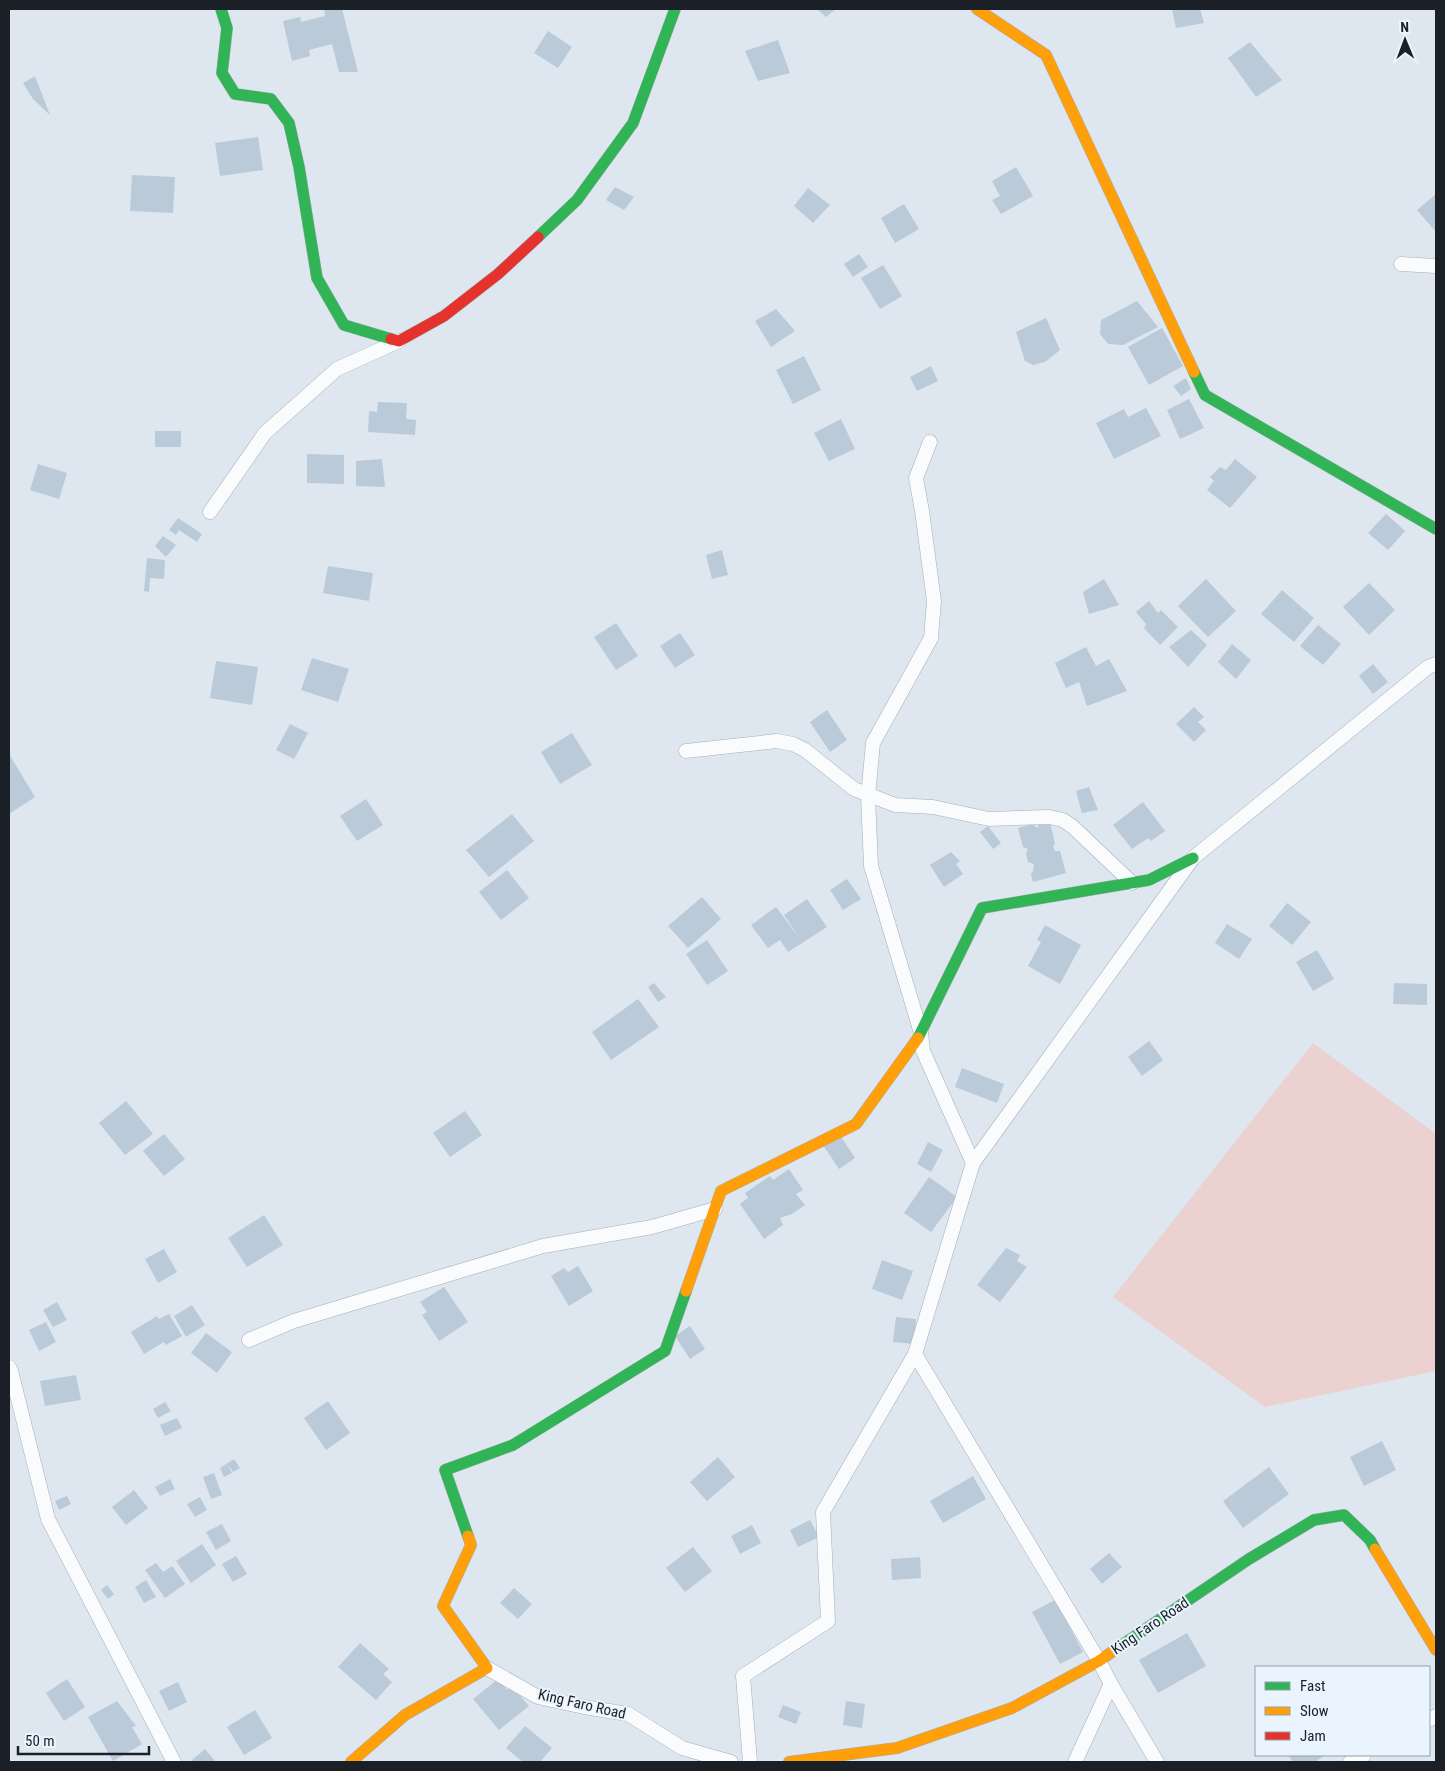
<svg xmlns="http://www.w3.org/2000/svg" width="1445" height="1771" font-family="'Roboto Condensed',sans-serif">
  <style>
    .green { fill: #ebd1d0 }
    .building { fill: #bacad8 }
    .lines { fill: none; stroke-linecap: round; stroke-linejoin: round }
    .street-casing { stroke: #a6aeb5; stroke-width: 15 }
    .fast-casing { stroke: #a6aeb5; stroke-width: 12 }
    .slow-casing { stroke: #a6aeb5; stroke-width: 12 }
    .jam-casing { stroke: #a6aeb5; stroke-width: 12 }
    .street { stroke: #fafbfd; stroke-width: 14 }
    .fast { stroke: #30b455; stroke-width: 11 }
    .slow { stroke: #ff9f0a; stroke-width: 11 }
    .jam { stroke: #e5322d; stroke-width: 11 }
    .labels { text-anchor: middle; stroke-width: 4; stroke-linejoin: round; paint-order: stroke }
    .street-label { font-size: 15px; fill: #1a2026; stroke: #e9f4fe }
  </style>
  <rect width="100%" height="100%" fill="#dee7f0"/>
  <polygon class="green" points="1313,1043 1436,1134 1436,1371 1265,1407 1113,1297"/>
  <g class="building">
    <polygon points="324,9 342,9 358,72 339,72 332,44 309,50 310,56 292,61 283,21 300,17 301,22 325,16"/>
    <polygon points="817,9 836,9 826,17"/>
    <polygon points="1172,9 1200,9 1204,23 1176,28"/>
    <polygon points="548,31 572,47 558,68 534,53"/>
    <polygon points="778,40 790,73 758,81 745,51"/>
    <polygon points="1250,42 1282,80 1256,97 1228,58"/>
    <polygon points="35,76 50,115 33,99 23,83"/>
    <polygon points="258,137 263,170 220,176 215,143"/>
    <polygon points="1016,167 1033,196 1001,214 992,200 1000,196 992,181"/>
    <polygon points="132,175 175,177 173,213 130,211"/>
    <polygon points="615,187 634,197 624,210 606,200"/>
    <polygon points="808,188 830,205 813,223 794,206"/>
    <polygon points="1436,194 1436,232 1417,210"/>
    <polygon points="904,204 919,229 895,243 881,218"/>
    <polygon points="859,254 868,267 853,277 844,264"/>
    <polygon points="883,265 902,296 880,309 861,278"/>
    <polygon points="1137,301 1158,327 1123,345 1108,344 1100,334 1101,320"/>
    <polygon points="776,309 795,331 771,347 755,321"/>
    <polygon points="1046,318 1060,350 1045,362 1033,365 1025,361 1016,332"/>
    <polygon points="1162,328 1183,366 1149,385 1128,347"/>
    <polygon points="804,356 821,390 793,404 776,370"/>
    <polygon points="931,366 938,381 917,391 910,377"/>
    <polygon points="1186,378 1191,389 1181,396 1173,386"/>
    <polygon points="1189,399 1204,428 1180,439 1167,410"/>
    <polygon points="378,402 407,403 406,419 416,420 415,435 368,432 369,411 377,412"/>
    <polygon points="1146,408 1161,436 1114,459 1096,423 1124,409 1128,417"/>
    <polygon points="841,419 855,449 829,461 814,433"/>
    <rect x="155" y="431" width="26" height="16"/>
    <polygon points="307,454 344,455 344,484 307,483"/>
    <polygon points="382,459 385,487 356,486 356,461"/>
    <polygon points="1235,459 1257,477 1230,508 1207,490 1214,481 1210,477 1220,467 1226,470"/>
    <polygon points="38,464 67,473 59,499 30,490"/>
    <polygon points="1386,514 1405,531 1388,550 1368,533"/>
    <polygon points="178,518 202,534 197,542 179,530 176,535 169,530"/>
    <polygon points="163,536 176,545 166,557 155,546"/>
    <polygon points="722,550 728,575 712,579 706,555"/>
    <polygon points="147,558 165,560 164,579 150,578 149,592 144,591"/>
    <polygon points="328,566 373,573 369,601 323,593"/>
    <polygon points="1104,579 1119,605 1089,614 1083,592"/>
    <polygon points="1206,579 1236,611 1208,637 1178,606"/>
    <polygon points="1369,583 1395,610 1369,635 1343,607"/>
    <polygon points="1282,590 1314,618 1294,642 1261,614"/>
    <polygon points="1149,601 1158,613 1161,610 1178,627 1160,645 1144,628 1146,624 1136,612"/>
    <polygon points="616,623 638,656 616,670 594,637"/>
    <polygon points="1318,625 1341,644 1323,665 1300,646"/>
    <polygon points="1191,630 1207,645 1188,667 1169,647"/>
    <polygon points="680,633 695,655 675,668 660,646"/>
    <polygon points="1232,644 1251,660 1236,679 1218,662"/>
    <polygon points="1086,647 1096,666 1109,659 1127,691 1087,706 1079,682 1066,688 1055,663"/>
    <polygon points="312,658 349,669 338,702 301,690"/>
    <polygon points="216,661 258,667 252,705 210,698"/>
    <polygon points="1373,664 1388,682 1373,694 1359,676"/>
    <polygon points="1194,707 1204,717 1198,722 1206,730 1194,742 1176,724"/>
    <polygon points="827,710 847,740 830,752 810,722"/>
    <polygon points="290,724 308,733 294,759 276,750"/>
    <polygon points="572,733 592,765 560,784 541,752"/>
    <polygon points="9,754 35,797 9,814"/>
    <polygon points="1089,787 1098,810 1082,813 1076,791"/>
    <polygon points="366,799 383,825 357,841 340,816"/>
    <polygon points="1143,802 1165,831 1151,841 1148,838 1132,849 1113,825"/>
    <polygon points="512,814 534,841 489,877 466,850"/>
    <polygon points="1050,821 1055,844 1053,846 1055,851 1060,851 1066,873 1033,882 1031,874 1033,871 1034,864 1028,862 1026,854 1028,849 1023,847 1018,828 1033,824 1037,828 1040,823"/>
    <polygon points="988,826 1001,843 993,849 980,832"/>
    <polygon points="951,852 960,861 956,864 963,874 944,887 930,865"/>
    <polygon points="507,870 529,898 501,920 479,892"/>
    <polygon points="847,879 861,899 843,910 830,890"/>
    <polygon points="702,897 721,919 688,948 668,926"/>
    <polygon points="807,899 827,927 788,952 780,940 768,948 751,925 776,907 801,940 784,915"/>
    <polygon points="1287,903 1311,922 1292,945 1269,926"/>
    <polygon points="1227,924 1252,939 1239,959 1215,943"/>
    <polygon points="1045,925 1081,945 1060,984 1028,966 1041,942 1037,940"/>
    <polygon points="707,940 728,971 707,985 686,954"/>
    <polygon points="1317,950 1334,979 1313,991 1296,962"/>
    <polygon points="654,983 666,997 658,1002 648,987"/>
    <polygon points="1394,983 1427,984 1427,1005 1393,1004"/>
    <polygon points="638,999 659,1027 611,1060 592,1032"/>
    <polygon points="1149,1041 1163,1060 1142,1076 1128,1057"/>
    <polygon points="962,1068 1004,1084 997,1103 955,1087"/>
    <polygon points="126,1101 153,1134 125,1155 99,1123"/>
    <polygon points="465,1111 482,1135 450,1157 433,1133"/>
    <polygon points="164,1134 185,1159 164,1176 143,1151"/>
    <polygon points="840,1135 855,1158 839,1169 823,1145"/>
    <polygon points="928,1142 943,1150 931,1172 917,1164"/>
    <polygon points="789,1169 803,1190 796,1194 805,1205 792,1214 780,1218 783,1225 764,1239 740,1204 748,1198 745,1193 770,1176 773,1180"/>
    <polygon points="929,1177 957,1197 931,1232 904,1213"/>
    <polygon points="264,1215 283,1245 247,1267 228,1238"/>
    <polygon points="1006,1248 1020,1255 1017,1261 1027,1267 1000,1302 977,1285"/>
    <polygon points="164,1249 177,1272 158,1283 145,1259"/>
    <polygon points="882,1260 913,1271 902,1300 872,1289"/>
    <polygon points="578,1266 593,1291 569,1306 551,1276 564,1268 568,1272"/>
    <polygon points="444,1287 468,1322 439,1341 422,1315 427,1312 420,1302"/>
    <polygon points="57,1302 67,1320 53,1327 43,1310"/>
    <polygon points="192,1305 205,1325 186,1337 174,1316"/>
    <polygon points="169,1314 182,1336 166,1345 164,1342 144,1354 131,1332 157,1316 159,1319"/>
    <polygon points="896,1317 916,1319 914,1344 893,1342"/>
    <polygon points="46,1322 56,1342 39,1351 29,1330"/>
    <polygon points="690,1326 705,1349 690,1359 675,1336"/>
    <polygon points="206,1333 232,1352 217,1373 191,1353"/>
    <polygon points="76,1375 81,1400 45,1406 40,1381"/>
    <polygon points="328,1401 350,1433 326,1450 304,1418"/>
    <polygon points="165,1402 171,1411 158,1418 153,1409"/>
    <polygon points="177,1418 182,1428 165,1436 160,1425"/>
    <polygon points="1382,1441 1396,1470 1364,1486 1350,1457"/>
    <polygon points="718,1457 735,1477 707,1501 690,1482"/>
    <polygon points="234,1459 240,1468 233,1472 227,1464 232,1473 224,1477 220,1468"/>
    <polygon points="1269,1467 1289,1494 1243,1528 1223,1501"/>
    <polygon points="214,1473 222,1495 211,1499 203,1477"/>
    <polygon points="973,1476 986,1499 943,1523 930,1501"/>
    <polygon points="170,1479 175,1489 160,1496 155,1487"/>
    <polygon points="134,1490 148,1508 126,1525 112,1507"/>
    <polygon points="67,1496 71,1504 59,1510 55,1501"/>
    <polygon points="200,1497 207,1510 195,1517 187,1504"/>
    <polygon points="810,1520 819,1537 798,1547 790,1530"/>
    <polygon points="222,1524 231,1541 216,1550 206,1532"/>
    <polygon points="752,1525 761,1543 740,1554 731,1536"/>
    <polygon points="202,1544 216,1565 191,1583 176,1561"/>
    <polygon points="693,1547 712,1571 685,1592 666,1568"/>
    <polygon points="1109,1553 1122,1567 1102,1584 1090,1569"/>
    <polygon points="236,1556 247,1574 233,1582 222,1564"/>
    <polygon points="920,1557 921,1578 892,1580 891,1559"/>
    <polygon points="156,1563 163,1572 172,1566 185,1584 165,1598 145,1570"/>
    <polygon points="146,1580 156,1597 144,1603 135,1587"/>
    <polygon points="107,1585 114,1594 108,1599 101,1590"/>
    <polygon points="514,1588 532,1604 518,1619 500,1603"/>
    <polygon points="1055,1600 1083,1652 1060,1664 1032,1612"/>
    <polygon points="1187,1633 1206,1666 1158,1693 1139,1660"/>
    <polygon points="360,1643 389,1669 383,1674 392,1682 376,1700 338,1667"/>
    <polygon points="67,1679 85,1707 64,1721 46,1693"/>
    <polygon points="498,1679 507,1690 512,1686 529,1706 499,1730 473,1699"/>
    <polygon points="178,1682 187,1702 169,1711 159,1691"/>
    <polygon points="117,1701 136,1726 132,1727 142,1744 113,1761 88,1717"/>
    <polygon points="846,1701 865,1704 862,1728 843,1725"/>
    <polygon points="783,1705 801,1712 796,1724 778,1717"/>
    <polygon points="255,1710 272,1738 244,1755 227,1727"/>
    <polygon points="525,1726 552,1748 540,1762 523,1762 506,1748"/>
    <polygon points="205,1749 216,1762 194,1762 192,1760"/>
    <polygon points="1288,1755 1325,1755 1315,1762 1293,1762"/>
  </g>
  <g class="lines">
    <g class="street-casing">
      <g id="street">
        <polyline points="1401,264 1436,266"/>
        <polyline points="930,442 916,478 922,511 934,601 931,638 873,743 868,796 871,866 921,1033 923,1051 973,1163"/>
        <polyline points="210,512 265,433 337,369 399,341"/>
        <polyline points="686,751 777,741 793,744 805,750 854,789 895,805 933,807 989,819 1049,817 1063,820 1073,827 1132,883"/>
        <polyline points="249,1340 294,1321 543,1246 652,1227 715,1209"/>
        <polyline points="9,1367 11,1371 48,1519 174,1762"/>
        <polyline points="487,1668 538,1697 584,1707 628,1714 682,1748 731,1762"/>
        <polyline points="1429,1720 1436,1716"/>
        <polyline points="750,1762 743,1676 828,1621 823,1512 915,1354"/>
        <polyline points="1075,1762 1111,1684"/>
        <polyline points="1157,1762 1111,1684 1099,1661 915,1354 973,1163 1193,858 1428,667 1436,664"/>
        <polyline points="1350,1762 1364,1755"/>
      </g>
    </g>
    <g class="fast-casing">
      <g id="fast">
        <polyline points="221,9 227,28 222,73 235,94 271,99 289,123 299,167 317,278 344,325 391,339"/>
        <polyline points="538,237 577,200 633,123 675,9"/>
        <polyline points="1194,372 1205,395 1436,529"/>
        <polyline points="918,1038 982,908 1149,880 1193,858"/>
        <polyline points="468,1536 445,1470 513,1445 665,1351 686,1291"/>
        <polyline points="1119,1647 1249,1559 1314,1520 1344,1515 1370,1540 1375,1549"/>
      </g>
    </g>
    <g class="slow-casing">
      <g id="slow">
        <polyline points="977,9 1046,55 1194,372"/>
        <polyline points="686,1291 721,1191 856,1124 918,1038"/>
        <polyline points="1375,1549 1436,1650"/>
        <polyline points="351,1762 405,1715 487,1668 443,1606 471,1545 468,1536"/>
        <polyline points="789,1762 897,1748 1012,1708 1099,1661 1119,1647"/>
      </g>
    </g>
    <g class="jam-casing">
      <polyline id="jam" points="391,339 399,341 444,316 498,274 538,237"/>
    </g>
    <use href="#street" class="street"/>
    <use href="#fast" class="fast"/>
    <use href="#slow" class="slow"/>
    <use href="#jam" class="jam"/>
  </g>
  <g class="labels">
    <g class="street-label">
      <text transform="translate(1150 1626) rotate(-34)" y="5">King Faro Road</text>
      <text transform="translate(582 1704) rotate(13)" y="5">King Faro Road</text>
    </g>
  </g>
  <rect width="1445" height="1771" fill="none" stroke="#1a2026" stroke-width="20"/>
  <rect x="1255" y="1666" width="175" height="90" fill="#e9f4fe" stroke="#969fa8"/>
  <rect x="1265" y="1682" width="25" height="8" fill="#30b455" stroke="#969fa8"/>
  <text x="1300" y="1691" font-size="15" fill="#1a2026">Fast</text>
  <rect x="1265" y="1707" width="25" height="8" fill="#ff9f0a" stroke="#969fa8"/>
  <text x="1300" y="1716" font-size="15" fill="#1a2026">Slow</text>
  <rect x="1265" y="1732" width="25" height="8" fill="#e5322d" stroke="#969fa8"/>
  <text x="1300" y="1741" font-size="15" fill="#1a2026">Jam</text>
  <g transform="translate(1405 40) rotate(359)" stroke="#e9f4fe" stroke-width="4" paint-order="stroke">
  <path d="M0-4L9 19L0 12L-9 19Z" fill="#1a2026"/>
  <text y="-8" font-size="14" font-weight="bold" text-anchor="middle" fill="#1a2026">N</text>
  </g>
  <path d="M18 1746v8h131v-8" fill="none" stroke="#1a2026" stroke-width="2.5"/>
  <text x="25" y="1746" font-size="15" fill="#1a2026" stroke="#e9f4fe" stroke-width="4" paint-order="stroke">50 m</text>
</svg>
